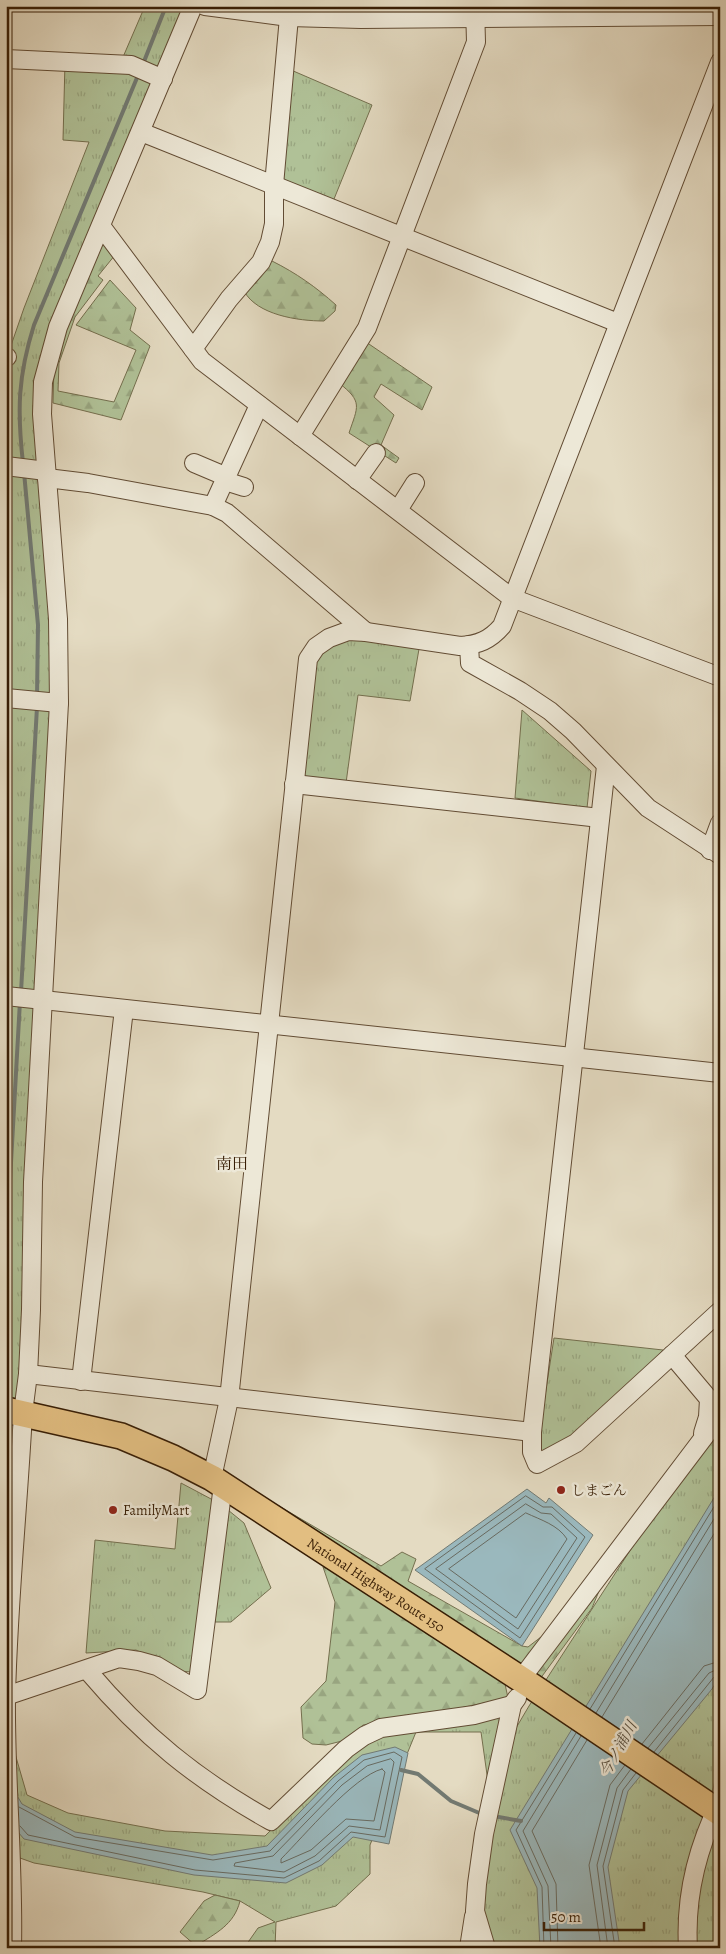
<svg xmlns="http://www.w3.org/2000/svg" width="726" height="1954" font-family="Alegreya,'Noto Serif JP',serif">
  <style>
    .grass { fill: url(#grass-tufts); stroke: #746f4e }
    .forest { fill: url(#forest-firs); stroke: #746f4e }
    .water { fill: #9ab8bd; stroke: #727a73 }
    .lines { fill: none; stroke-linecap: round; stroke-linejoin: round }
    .shore { stroke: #686a60; stroke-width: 1 }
    .stream { stroke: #727a73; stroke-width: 4 }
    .minor-casing { stroke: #624c34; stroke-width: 20 }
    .highway-casing { stroke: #371d04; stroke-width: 28 }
    .minor { stroke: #ede8d7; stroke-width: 18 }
    .highway { stroke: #e2be81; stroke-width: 25 }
    .poi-dot { fill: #8f2418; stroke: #ede8d7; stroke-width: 2 }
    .labels { text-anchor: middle; stroke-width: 5; stroke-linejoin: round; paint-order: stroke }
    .poi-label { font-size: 14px; fill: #371d04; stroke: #ede8d7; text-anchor: start }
    .street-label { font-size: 14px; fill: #371d04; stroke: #ede8d7 }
    .water-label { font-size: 15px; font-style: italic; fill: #554c3c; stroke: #ede8d7 }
    .quarter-label { font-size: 16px; fill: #371d04; stroke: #ede8d7 }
  </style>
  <defs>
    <pattern id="grass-tufts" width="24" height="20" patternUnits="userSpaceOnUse" patternTransform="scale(1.25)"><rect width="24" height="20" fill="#b0c197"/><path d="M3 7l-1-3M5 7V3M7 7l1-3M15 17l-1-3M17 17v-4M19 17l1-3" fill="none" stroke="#98a580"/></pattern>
    <pattern id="forest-firs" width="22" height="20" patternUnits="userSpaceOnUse" patternTransform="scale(1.25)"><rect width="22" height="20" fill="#b0c197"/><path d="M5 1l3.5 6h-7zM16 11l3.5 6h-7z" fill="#98a580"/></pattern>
  </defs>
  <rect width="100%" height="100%" fill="#e4dbc2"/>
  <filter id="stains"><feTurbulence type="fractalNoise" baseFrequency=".004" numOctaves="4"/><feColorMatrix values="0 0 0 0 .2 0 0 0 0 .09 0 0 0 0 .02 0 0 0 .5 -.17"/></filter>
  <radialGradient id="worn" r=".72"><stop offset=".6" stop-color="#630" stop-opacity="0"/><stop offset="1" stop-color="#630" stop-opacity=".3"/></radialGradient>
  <g class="grass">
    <polygon points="145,6 193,6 43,389 53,663 7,1726 27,1795 68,1813 165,1831 265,1836 351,1751 387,1731 499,1714 506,1718 491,1803 481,1732 416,1732 370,1845 370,1874 336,1906 276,1922 275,1948 244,1948 258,1928 275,1922 240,1901 203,1892 34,1863 6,1853 7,357 24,308 89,142 63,140 65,62 120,64"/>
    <polygon points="291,70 372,105 332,204 274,185"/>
    <polygon points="338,635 364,636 419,649 410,701 358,695 346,783 295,778 308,659"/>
    <polygon points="522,710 591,771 587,808 515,798"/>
    <polygon points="554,1338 663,1350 591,1429 535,1460"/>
    <polygon points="720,1412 720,1755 704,1834 709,1826 720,1830 720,1939 701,1948 487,1948 475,1911 516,1728 529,1706"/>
    <polygon points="181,1483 213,1500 192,1672 178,1671 136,1650 86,1653 95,1540 175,1549"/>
    <polygon points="228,1510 244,1523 271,1588 231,1622 215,1622"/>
  </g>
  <g class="forest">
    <polygon points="102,241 115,255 98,276 103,280 75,317 59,363 58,391 114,402 136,350 76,325 110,280 136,308 130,330 150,346 121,420 53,403 54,364 61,327"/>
    <path d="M272,261C296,273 316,287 336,305L335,311L324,321C298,321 257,315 244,291L261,262Z"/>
    <path d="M366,342L432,387L422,410L381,384L374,397L394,415L381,445L399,458L396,463L349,433C358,406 363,402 339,383Z"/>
    <polygon points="279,1506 381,1566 402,1552 416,1559 408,1581 522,1646 528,1647 572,1613 611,1562 592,1608 540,1679"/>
    <polygon points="323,1567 363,1584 427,1634 481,1664 505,1684 508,1698 441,1712 363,1725 346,1740 326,1745 312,1744 303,1738 301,1707 326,1681 335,1602"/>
    <path d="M215,1895L240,1901C234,1925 216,1933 196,1946L180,1932L204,1901Z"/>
  </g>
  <g class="water">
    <polygon points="720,1488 720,1676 712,1689 628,1791 608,1867 620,1948 540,1948 537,1888 510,1830"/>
    <polygon points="527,1489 546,1503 549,1498 593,1535 522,1646 415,1570"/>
    <polygon points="395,1747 408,1753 389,1844 353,1837 322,1865 286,1883 194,1875 24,1839 6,1818 6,1777 22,1804 75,1832 212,1855 267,1846 334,1777 362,1755"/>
  </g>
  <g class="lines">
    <g class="shore">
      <polygon points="526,1496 543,1507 552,1507 585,1537 520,1638 425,1569"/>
      <polygon points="526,1504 541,1513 551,1514 577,1538 518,1629 436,1569"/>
      <path d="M526,1513C541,1520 558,1525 567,1539L516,1618L449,1569Z"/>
      <polyline points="590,1709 720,1497"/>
      <polyline points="596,1713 720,1509"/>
      <polyline points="602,1717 720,1524"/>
      <polyline points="642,1744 704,1666 720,1661"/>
      <polyline points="648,1748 709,1673 720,1668"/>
      <polyline points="654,1752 714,1677 720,1674"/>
      <polygon points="391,1759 394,1762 380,1830 349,1826 315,1856 284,1872 234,1866 235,1863 273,1856 342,1785 367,1766"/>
      <path d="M382,1769L385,1772L374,1821L346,1819L311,1850L281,1863V1859C304,1836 354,1776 382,1769Z"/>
      <polyline points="19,1807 75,1837 213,1860 270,1851 338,1781 364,1760 394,1752 402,1757 385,1837 351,1832 319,1861 284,1878 195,1870 28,1835 20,1826"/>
      <polyline points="544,1948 542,1887 516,1830 576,1733"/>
      <polyline points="551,1948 548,1886 523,1831 581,1736"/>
      <polyline points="558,1948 556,1884 532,1831 587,1740"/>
      <polyline points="601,1948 589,1865 610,1785 625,1765"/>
      <polyline points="608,1948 597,1865 617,1788 631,1769"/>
      <polyline points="615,1948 603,1866 623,1790 636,1773"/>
    </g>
    <g class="stream">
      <polyline points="143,64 166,6"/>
      <path d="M23,463C17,410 18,376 34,325L139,73"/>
      <polyline points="24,472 38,625 37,697"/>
      <polyline points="21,992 37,707"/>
      <polyline points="6,1252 20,1001"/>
      <polyline points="401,1770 418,1774 451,1801 484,1815"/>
      <polyline points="493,1816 521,1821"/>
    </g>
    <g class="minor-casing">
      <g id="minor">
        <polyline points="205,6 289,17 361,19 720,16"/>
        <polyline points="6,59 131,65 163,79"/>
        <polyline points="141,132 618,323"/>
        <polyline points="101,226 202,361 512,598 720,677"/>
        <polyline points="193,349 229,299 261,262 270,242 274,224 274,185 289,17"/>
        <polyline points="6,357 7,357"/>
        <polyline points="300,436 367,328 476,42 475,6"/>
        <polyline points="194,463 227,477"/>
        <polyline points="6,466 46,471"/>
        <polyline points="47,478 88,483 213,506 227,513 366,632"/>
        <polyline points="357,480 376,453"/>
        <polyline points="225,481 244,487"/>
        <polyline points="213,506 259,405"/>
        <polyline points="398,510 415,483"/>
        <polyline points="469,645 470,663 520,691 550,711 573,731 648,808 720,855"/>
        <polyline points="6,698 59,703"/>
        <polyline points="606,766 532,1432 532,1452 537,1464 576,1443 720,1311"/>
        <polyline points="294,784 600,818"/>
        <polyline points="710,850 720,823"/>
        <polyline points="6,996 720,1073"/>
        <polyline points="672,1355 709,1399 708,1417 703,1433"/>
        <polyline points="28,1374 532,1432"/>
        <polyline points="81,1381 124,1009"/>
        <path d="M212,1478L229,1399L308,659L316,647L329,638L348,631L366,632L460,646C478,645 490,640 502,626L720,62"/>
        <path d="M87,1670C143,1736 196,1779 271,1821L346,1749L364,1736L381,1728L474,1715L512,1705"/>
        <polyline points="521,1679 720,1416"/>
        <polyline points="6,1696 119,1658 139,1661 157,1666 197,1690 223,1485"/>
        <path d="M12,1948C14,1864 5,1781 6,1697C8,1603 18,1508 23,1413L28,1374L31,1310L33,1182L59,703L58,619L42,414L43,382L58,327L193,6"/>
        <polyline points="469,1948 474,1916"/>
        <polyline points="486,1948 475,1911 477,1884 484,1834 512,1705 517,1698"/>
        <path d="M688,1948C685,1896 697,1848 720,1802"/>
      </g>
    </g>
    <g class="highway-casing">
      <g id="highway">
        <path id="s1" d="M6,1410L121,1436L173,1458L212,1478L533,1687L720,1813"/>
      </g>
    </g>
    <use href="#minor" class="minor"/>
    <use href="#highway" class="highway"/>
  </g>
  <g class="poi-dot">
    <circle cx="561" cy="1490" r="5"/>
    <circle cx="113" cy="1510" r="5"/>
  </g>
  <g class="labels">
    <g class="poi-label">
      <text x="571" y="1495">しまごん</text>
      <text x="123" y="1515">FamilyMart</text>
    </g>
    <g class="street-label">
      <text dy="5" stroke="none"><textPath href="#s1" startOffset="414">National Highway Route 150</textPath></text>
    </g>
    <g class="water-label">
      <text transform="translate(618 1749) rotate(-61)" y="5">今ノ浦川</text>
    </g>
    <g class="quarter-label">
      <text x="232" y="1169">南田</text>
    </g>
  </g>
  <rect width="726" height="1954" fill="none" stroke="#e4dbc2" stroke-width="25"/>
  <rect x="8" y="8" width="711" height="1939" fill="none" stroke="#371d04" stroke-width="2.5"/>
  <rect x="12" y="12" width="701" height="1929" fill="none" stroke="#371d04"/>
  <path d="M544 1922v8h100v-8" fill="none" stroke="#371d04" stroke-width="2.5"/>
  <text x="551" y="1922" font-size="15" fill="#371d04" stroke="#ede8d7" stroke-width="4" paint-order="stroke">50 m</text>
  <rect width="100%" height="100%" filter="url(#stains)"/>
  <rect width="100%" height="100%" fill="url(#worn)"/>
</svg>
